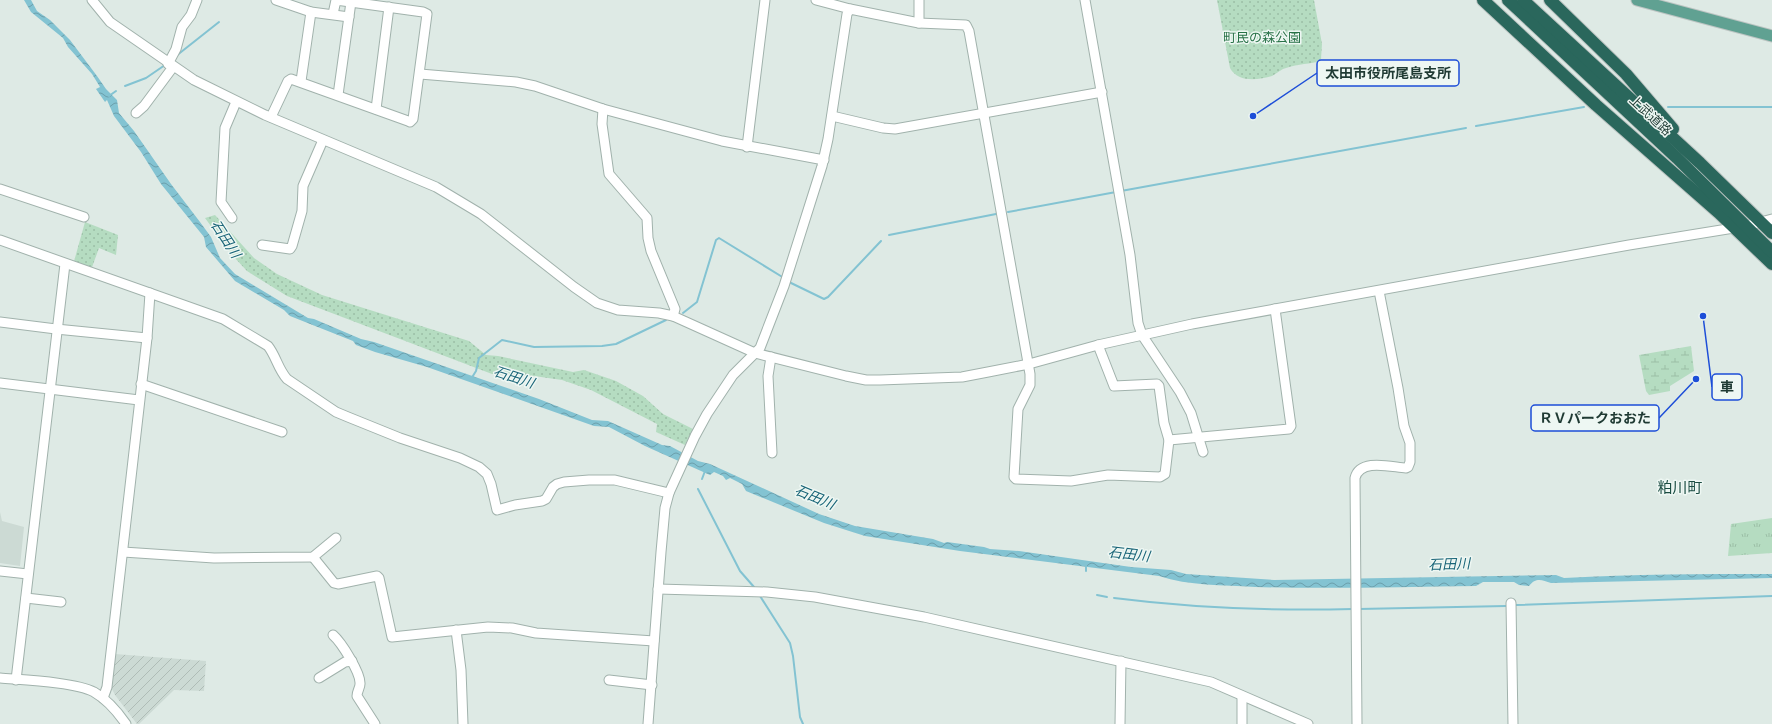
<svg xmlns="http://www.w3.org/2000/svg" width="1772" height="724" font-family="Helvetica,'Noto Sans JP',sans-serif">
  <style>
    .built { fill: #ccdad4 }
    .industrial { fill: url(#industrial-furrows) }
    .grass { fill: url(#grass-tufts) }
    .wetland { fill: url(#wetland-marsh) }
    .park { fill: url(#park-dots) }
    .water { fill: url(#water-waves) }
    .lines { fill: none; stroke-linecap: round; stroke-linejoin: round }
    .stream { stroke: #83c3d2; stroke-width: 2 }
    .minor-casing { stroke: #a1b2ac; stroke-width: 11 }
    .major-casing { stroke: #bcc4c2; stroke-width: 13 }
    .highway-casing { stroke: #bcc4c2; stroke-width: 14 }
    .minor { stroke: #fff; stroke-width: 9 }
    .major { stroke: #60a192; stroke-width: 11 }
    .highway { stroke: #2a675c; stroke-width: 12 }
    .labels { text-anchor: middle; stroke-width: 3; stroke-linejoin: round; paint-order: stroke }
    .park-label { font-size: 13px; fill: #287247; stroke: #eef7f3 }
    .street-label { font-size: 13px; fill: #1f3a33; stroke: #eef7f3 }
    .water-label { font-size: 14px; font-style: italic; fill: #186477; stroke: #eef7f3 }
    .quarter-label { font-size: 15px; fill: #1a4c42; stroke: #eef7f3 }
    .leader { fill: none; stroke: #1d4ed8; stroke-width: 1.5 }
    .callout-dot { fill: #1d4ed8; stroke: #eef7f3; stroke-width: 1.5 }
    .callout { fill: #eef7f3; stroke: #1d4ed8; stroke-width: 1.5 }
    .callout-label { font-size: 14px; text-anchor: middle; font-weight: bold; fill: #1f3a33 }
  </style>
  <defs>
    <pattern id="industrial-furrows" width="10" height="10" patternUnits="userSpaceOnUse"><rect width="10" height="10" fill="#ccdad4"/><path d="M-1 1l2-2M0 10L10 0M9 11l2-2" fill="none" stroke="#afbcb6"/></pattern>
    <pattern id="grass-tufts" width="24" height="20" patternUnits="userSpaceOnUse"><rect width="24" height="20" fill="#b5dcc1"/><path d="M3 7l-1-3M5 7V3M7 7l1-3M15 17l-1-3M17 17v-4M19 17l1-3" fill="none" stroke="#9bbea6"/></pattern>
    <pattern id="wetland-marsh" width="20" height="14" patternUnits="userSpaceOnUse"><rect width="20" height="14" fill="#b5dcc1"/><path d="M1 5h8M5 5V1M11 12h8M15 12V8" fill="none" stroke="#9bbea6"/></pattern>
    <pattern id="park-dots" width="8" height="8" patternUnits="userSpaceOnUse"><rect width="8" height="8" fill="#b5dcc1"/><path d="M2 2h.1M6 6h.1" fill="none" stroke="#9bbea6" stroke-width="1.8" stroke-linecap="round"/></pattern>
    <pattern id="water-waves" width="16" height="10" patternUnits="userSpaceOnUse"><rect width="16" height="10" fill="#83c3d2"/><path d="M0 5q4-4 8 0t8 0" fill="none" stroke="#6b9fab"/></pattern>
  </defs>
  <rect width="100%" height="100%" fill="#deeae5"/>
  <polygon class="built" points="0,512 2,521 24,527 20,566 0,563"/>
  <polygon class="industrial" points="115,654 206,661 204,691 174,690 139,724 137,724 115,695 111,687"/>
  <polygon class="grass" points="1772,518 1772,553 1728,556 1731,524"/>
  <polygon class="wetland" points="1691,346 1694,371 1670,386 1670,391 1649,395 1646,391 1639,355"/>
  <g class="park">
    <path d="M1217,0H1314L1322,44L1321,59L1317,62C1306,64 1293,65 1283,69C1279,71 1276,74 1272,76C1258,80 1238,83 1230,68Z"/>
    <polygon points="215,215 254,258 277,274 322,295 469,341 486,355 498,356 573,372 584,370 616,381 643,396 663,414 693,429 685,445 656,432 657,424 591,390 562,380 534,376 492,374 287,296 247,271 233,256 205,218"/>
    <polygon points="85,222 118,235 116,255 99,248 91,270 73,265"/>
  </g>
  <path class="water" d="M24,0H31L37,11L50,20L70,40L97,76L106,89L117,100L119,113L134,131L171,184L200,222L211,237L220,258L235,274L308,318L314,319L361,339L374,342L539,399L592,420L608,421L662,445L670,446L698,461L710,464L819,514L855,526L933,539L944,543L947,542L984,547L990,549L1019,551L1131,567L1171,570L1186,574L1274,580L1556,575L1564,578C1634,574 1703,574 1772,574V578L1551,583C1542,580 1536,577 1529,586L1519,585L1514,582H1483L1476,586C1402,587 1328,589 1255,587C1223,585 1189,586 1159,576L960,551L865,536L824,523L746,491L742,484L730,478L726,480L723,476L714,472L710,475L645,446L609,427L594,426L427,367L375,352L356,345L353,341L290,316L284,310L235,281L206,247L204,237L161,184L141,152L114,116L107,100L105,102L96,89L100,87L92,74L68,47L63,38L31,12Z"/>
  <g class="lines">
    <g class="stream">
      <polyline points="176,56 219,22"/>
      <polyline points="125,86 146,78 165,65"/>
      <polyline points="109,96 116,91"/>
      <polyline points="1668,107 1772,107"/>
      <polyline points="1476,126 1584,107"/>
      <polyline points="1121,191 1466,128"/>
      <polyline points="1008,212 1116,192"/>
      <polyline points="889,235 996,214"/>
      <polyline points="789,282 824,299 828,297 881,241"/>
      <polyline points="683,313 697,302 716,240 719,238 784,278"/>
      <polyline points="471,379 476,371 479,358 502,340 534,347 602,346 616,344 666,320"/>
      <polyline points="702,479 705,471"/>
      <polyline points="698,489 740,571 754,587"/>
      <polyline points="1086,565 1086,571"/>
      <polyline points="1097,595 1107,597"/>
      <polyline points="760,596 790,643 793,656 800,717 803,724"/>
      <path d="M1114,598C1193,608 1273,611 1353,609"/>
      <polyline points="1516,605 1772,596"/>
      <polyline points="1359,609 1506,606"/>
    </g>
    <g class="minor-casing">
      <g id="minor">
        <polyline points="92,0 110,22 194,80 265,115 436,187 481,214 574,287 597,303 618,310 659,313 673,316 755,353 846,376 866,380 880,380 962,377 988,372 1029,364 1098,345 1192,324 1629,245 1746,226 1772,219"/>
        <polyline points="276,0 311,12 349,17"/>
        <polyline points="816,0 850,9"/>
        <polyline points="1085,0 1130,255 1138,323 1142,335 1180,392 1191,413 1203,452"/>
        <polyline points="919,23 919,0"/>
        <polyline points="168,64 176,49 182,27 191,15 197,0"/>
        <polyline points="420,74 516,82 535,86 603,109 722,141 824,160"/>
        <polyline points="301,81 311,12"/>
        <polyline points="338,95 351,2"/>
        <polyline points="376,109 389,7"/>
        <polyline points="603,109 602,124 609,174 647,218 648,238 651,251 675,309 673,316"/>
        <polyline points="136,113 144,106 173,67"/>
        <polyline points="832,116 883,128 895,129 1102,92"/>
        <polyline points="271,117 288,81 291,79 408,121 410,122 413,119 427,14 423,12 336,0 333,14"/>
        <polyline points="747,147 765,0"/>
        <polyline points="0,189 84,217"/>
        <polyline points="232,218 221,202 225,128 236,102"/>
        <path d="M0,240L223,319L268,346C276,356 278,369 287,379L336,412L348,417L400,438L460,458L479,467L487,474L491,484L497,510L515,505L542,501L546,499L553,487L557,484L564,482L589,480H615L669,493"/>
        <polyline points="262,245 290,249 292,246 302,211 303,186 323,140"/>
        <polyline points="0,322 56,329 147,338"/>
        <polyline points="771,357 768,376 772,453"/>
        <polyline points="0,383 139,400"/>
        <polyline points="141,384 282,432"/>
        <polyline points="1169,440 1289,429 1291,426 1275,309"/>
        <polyline points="123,552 214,558 313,557 336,538"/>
        <polyline points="313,557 334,583 338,584 377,576 379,578 392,637 488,627 512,628 536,633 654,641"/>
        <polyline points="0,571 28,574"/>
        <polyline points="658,589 767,592 815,597 924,617 1211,682 1308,724"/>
        <polyline points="26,598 61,602"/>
        <polyline points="1511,603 1513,724"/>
        <polyline points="456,630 461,670 463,724"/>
        <path d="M333,635C341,642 361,673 360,684C360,688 357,691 357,696L375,724"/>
        <path d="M0,678C23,680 75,682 94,692C108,700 117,711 126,724"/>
        <polyline points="319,678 345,662 352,661"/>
        <polyline points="16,680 65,264"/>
        <polyline points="609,680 652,685"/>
        <polyline points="103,698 107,687 147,338 150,293"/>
        <polyline points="648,724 661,552 665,508 669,493 695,436 707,414 733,375 760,348 784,286 822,166 828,139 847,14 850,9 919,23 966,25 969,31 1030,374 1030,385 1018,409 1014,477 1016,479 1071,481 1108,475 1160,477 1165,474 1169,440 1164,423 1159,386 1157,384 1114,386 1098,345"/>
        <polyline points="1120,724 1121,661"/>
        <polyline points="1242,724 1242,696"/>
        <path d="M1357,724L1355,478C1360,458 1391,467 1406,468L1408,467L1410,462V443L1404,426L1398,388L1379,291"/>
      </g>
    </g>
    <g class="major-casing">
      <polyline id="major" points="1637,0 1772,36"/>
    </g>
    <g class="highway-casing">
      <g id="highway">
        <polyline points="1483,0 1596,105 1719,213 1772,264"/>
        <polyline points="1508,0 1677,158 1772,252"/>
        <polyline points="1523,0 1700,163 1772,233"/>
        <polyline points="1550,0 1626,74 1673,129"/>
      </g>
    </g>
    <use href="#minor" class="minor"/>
    <use href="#major" class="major"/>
    <use href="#highway" class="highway"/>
  </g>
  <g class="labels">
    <g class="park-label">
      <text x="1262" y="42">町民の森公園</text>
    </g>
    <g class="street-label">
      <text transform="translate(1651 115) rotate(43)" y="5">上武道路</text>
    </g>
    <g class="water-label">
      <text transform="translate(226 239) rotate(57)" y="5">石田川</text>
      <text transform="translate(514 377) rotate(18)" y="5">石田川</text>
      <text transform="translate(815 497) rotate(23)" y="5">石田川</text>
      <text transform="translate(1129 554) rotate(7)" y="5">石田川</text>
      <text transform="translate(1449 564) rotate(-2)" y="5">石田川</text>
    </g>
    <g class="quarter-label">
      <text x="1680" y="493">粕川町</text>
    </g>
  </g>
  <path class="leader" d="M1253 116L1317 73M1703 316L1712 387M1696 379L1659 418"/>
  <g class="callout-dot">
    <circle cx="1253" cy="116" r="4"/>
    <circle cx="1703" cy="316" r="4"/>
    <circle cx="1696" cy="379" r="4"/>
  </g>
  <g class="callout">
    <rect x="1317" y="60" width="142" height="26" rx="4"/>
    <rect x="1712" y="374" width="30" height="26" rx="4"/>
    <rect x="1531" y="405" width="128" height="26" rx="4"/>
  </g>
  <g class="callout-label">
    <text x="1388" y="78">太田市役所尾島支所</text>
    <text x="1727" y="392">車</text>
    <text x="1595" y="423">ＲＶパークおおた</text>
  </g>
</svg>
